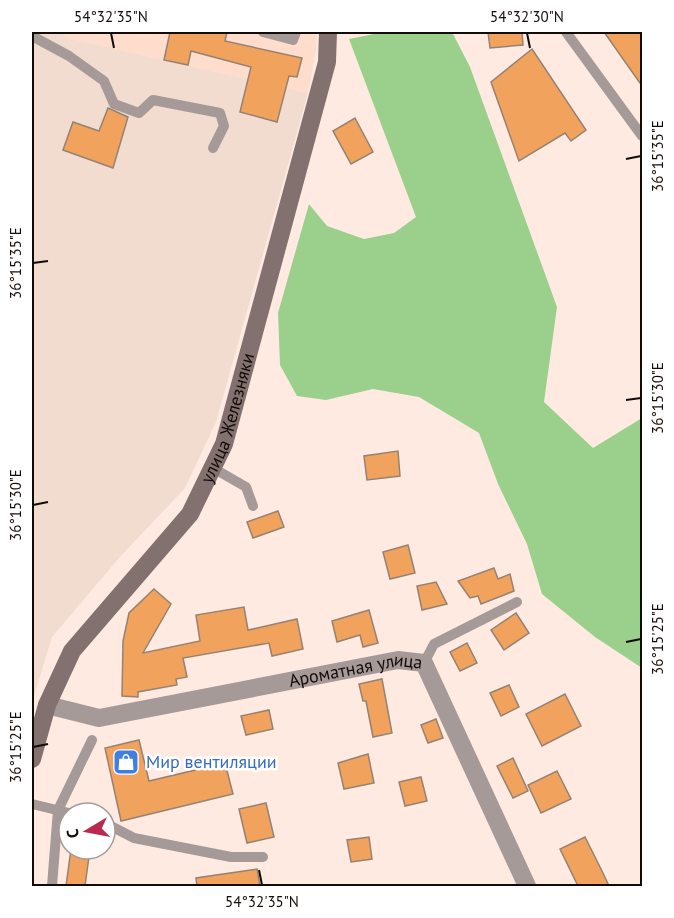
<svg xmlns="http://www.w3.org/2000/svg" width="674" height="918" font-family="'PT Sans',sans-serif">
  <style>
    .built { fill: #feddcd }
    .industrial { fill: #f1dccf }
    .green { fill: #9ad08c }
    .building { fill: #f1a35d; stroke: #958273; stroke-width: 1.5 }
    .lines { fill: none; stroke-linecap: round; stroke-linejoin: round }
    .lane { stroke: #a69a98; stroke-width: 10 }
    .street { stroke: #a69a98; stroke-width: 18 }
    .secondary { stroke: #82716f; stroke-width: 18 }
    .ticks { fill: none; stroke: #130b07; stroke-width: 2 }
    .labels { text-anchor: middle; stroke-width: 5; stroke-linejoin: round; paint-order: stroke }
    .street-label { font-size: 18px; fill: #130b07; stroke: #fff }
    .shop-label { font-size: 18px; fill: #366cbe; stroke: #fff; text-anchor: start }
    .neatline { fill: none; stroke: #130b07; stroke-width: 2 }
    .ticks-label { font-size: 15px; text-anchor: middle; fill: #130b07 }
  </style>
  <rect width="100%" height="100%" fill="#ffeae1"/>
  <polygon class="built" points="61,32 317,32 316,50 308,93 67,38"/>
  <polygon class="industrial" points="32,32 61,32 67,38 308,93 216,422 185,488 119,558 52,637 32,703"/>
  <polygon class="green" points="384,32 452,32 470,67 557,307 544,402 593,448 642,418 642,668 595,637 542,594 527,544 498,484 479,433 419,397 373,389 326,400 297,396 280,365 278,313 309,204 327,226 364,239 394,233 416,217 349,39"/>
  <g class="building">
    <polygon points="170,32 227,32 225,41 302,58 297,77 289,76 277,122 240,112 251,67 191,51 188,65 164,60"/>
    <polygon points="488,32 522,32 523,45 490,48"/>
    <polygon points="604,32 642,32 642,86"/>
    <polygon points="532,49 586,130 571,141 565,133 519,161 491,82"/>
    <polygon points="108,108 128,117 113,168 63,150 73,122 99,131"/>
    <polygon points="355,118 373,152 351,164 333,131"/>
    <polygon points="398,451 400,476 367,480 364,456"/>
    <polygon points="278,511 284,527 253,538 247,522"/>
    <polygon points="408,545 415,573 390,579 383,552"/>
    <polygon points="494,568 498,579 510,574 514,591 481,604 478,596 470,598 458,581"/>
    <polygon points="436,582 447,604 422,610 417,586"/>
    <polygon points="154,589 171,604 143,653 200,641 196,615 244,607 248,630 297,619 303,649 272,656 269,643 183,658 187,677 176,679 177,685 138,692 138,697 122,696 123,641 129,613"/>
    <polygon points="369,610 378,643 363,647 360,635 337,642 332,621"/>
    <polygon points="516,613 529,633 504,650 491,630"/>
    <polygon points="467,643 477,663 460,671 450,652"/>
    <polygon points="382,679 392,733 373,737 366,701 363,701 359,684"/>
    <polygon points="509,685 519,707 501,716 490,693"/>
    <polygon points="565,694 581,726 542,746 526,714"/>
    <polygon points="269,710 273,729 246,735 241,716"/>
    <polygon points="436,719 443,738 428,743 421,725"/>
    <polygon points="139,740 149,781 225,763 233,794 121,821 105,748"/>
    <polygon points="368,754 374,783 344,789 338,763"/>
    <polygon points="513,758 528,791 513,798 497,766"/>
    <polygon points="557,771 571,799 541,813 528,785"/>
    <polygon points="421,777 427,801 405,806 399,782"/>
    <polygon points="266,803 274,837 247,843 239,809"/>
    <polygon points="369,837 372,859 351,862 347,840"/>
    <polygon points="585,837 602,871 609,886 578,886 560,849"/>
    <polygon points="71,849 90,849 85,886 66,886"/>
    <polygon points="257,869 260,886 197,886 196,878"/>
  </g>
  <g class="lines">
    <g class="lane">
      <polyline points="263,32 293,40 296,32"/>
      <polyline points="566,32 642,136"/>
      <polyline points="32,36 69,56 104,81 114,104 139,113 153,100 220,113 224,126 213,148"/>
      <polyline points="213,468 246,487 253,506"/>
      <polyline points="424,663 434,644 517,602"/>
      <polyline points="32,804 69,813"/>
      <polyline points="105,823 134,838 231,857 263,857"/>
      <polyline points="52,886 58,810 92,740"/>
    </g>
    <path class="street" id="s1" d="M47,705L99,718L398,660L424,663L527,886"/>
    <path class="secondary" id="s2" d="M32,759L47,705L72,651L190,514L224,444L327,62L328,32"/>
  </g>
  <path class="ticks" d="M111,33L114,48M527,33L530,48M626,159L641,156M33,263L48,261M626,400L641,398M33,505L48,502M626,642L641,639M33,747L48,744M259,870L262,885"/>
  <defs>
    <g id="shop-square" transform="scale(1.35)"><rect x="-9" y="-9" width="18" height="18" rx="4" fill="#3f7fe0" stroke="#fff"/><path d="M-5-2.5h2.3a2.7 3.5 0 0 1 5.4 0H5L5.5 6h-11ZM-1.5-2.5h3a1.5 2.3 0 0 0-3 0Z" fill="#fff"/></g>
  </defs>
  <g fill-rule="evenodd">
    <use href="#shop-square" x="126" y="762"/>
  </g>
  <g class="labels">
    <g class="street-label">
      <text dy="6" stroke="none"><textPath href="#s2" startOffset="400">улица Железняки</textPath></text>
      <text dy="6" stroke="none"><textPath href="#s1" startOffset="315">Ароматная улица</textPath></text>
    </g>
    <g class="shop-label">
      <text x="146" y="768">Мир вентиляции</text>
    </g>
  </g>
  <rect width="674" height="918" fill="none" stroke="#ffffff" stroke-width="66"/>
  <g transform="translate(87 831) rotate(260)"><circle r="28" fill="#ffffff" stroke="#a19d9c" stroke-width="1.5"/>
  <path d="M0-4.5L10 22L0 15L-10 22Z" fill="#ba2a4e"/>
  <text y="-9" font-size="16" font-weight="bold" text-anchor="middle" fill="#130b07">С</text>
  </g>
  <rect x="33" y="33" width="608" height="852" class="neatline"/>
  <g class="ticks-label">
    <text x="111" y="22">54°32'35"N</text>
    <text x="527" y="22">54°32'30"N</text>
    <text transform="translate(658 156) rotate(-90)" y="5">36°15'35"E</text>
    <text transform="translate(16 263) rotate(-90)" y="5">36°15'35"E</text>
    <text transform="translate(658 398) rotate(-90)" y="5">36°15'30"E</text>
    <text transform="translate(16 505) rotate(-90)" y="5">36°15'30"E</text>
    <text transform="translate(658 639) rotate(-90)" y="5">36°15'25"E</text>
    <text transform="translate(16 747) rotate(-90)" y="5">36°15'25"E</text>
    <text x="262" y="907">54°32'35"N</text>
  </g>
</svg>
